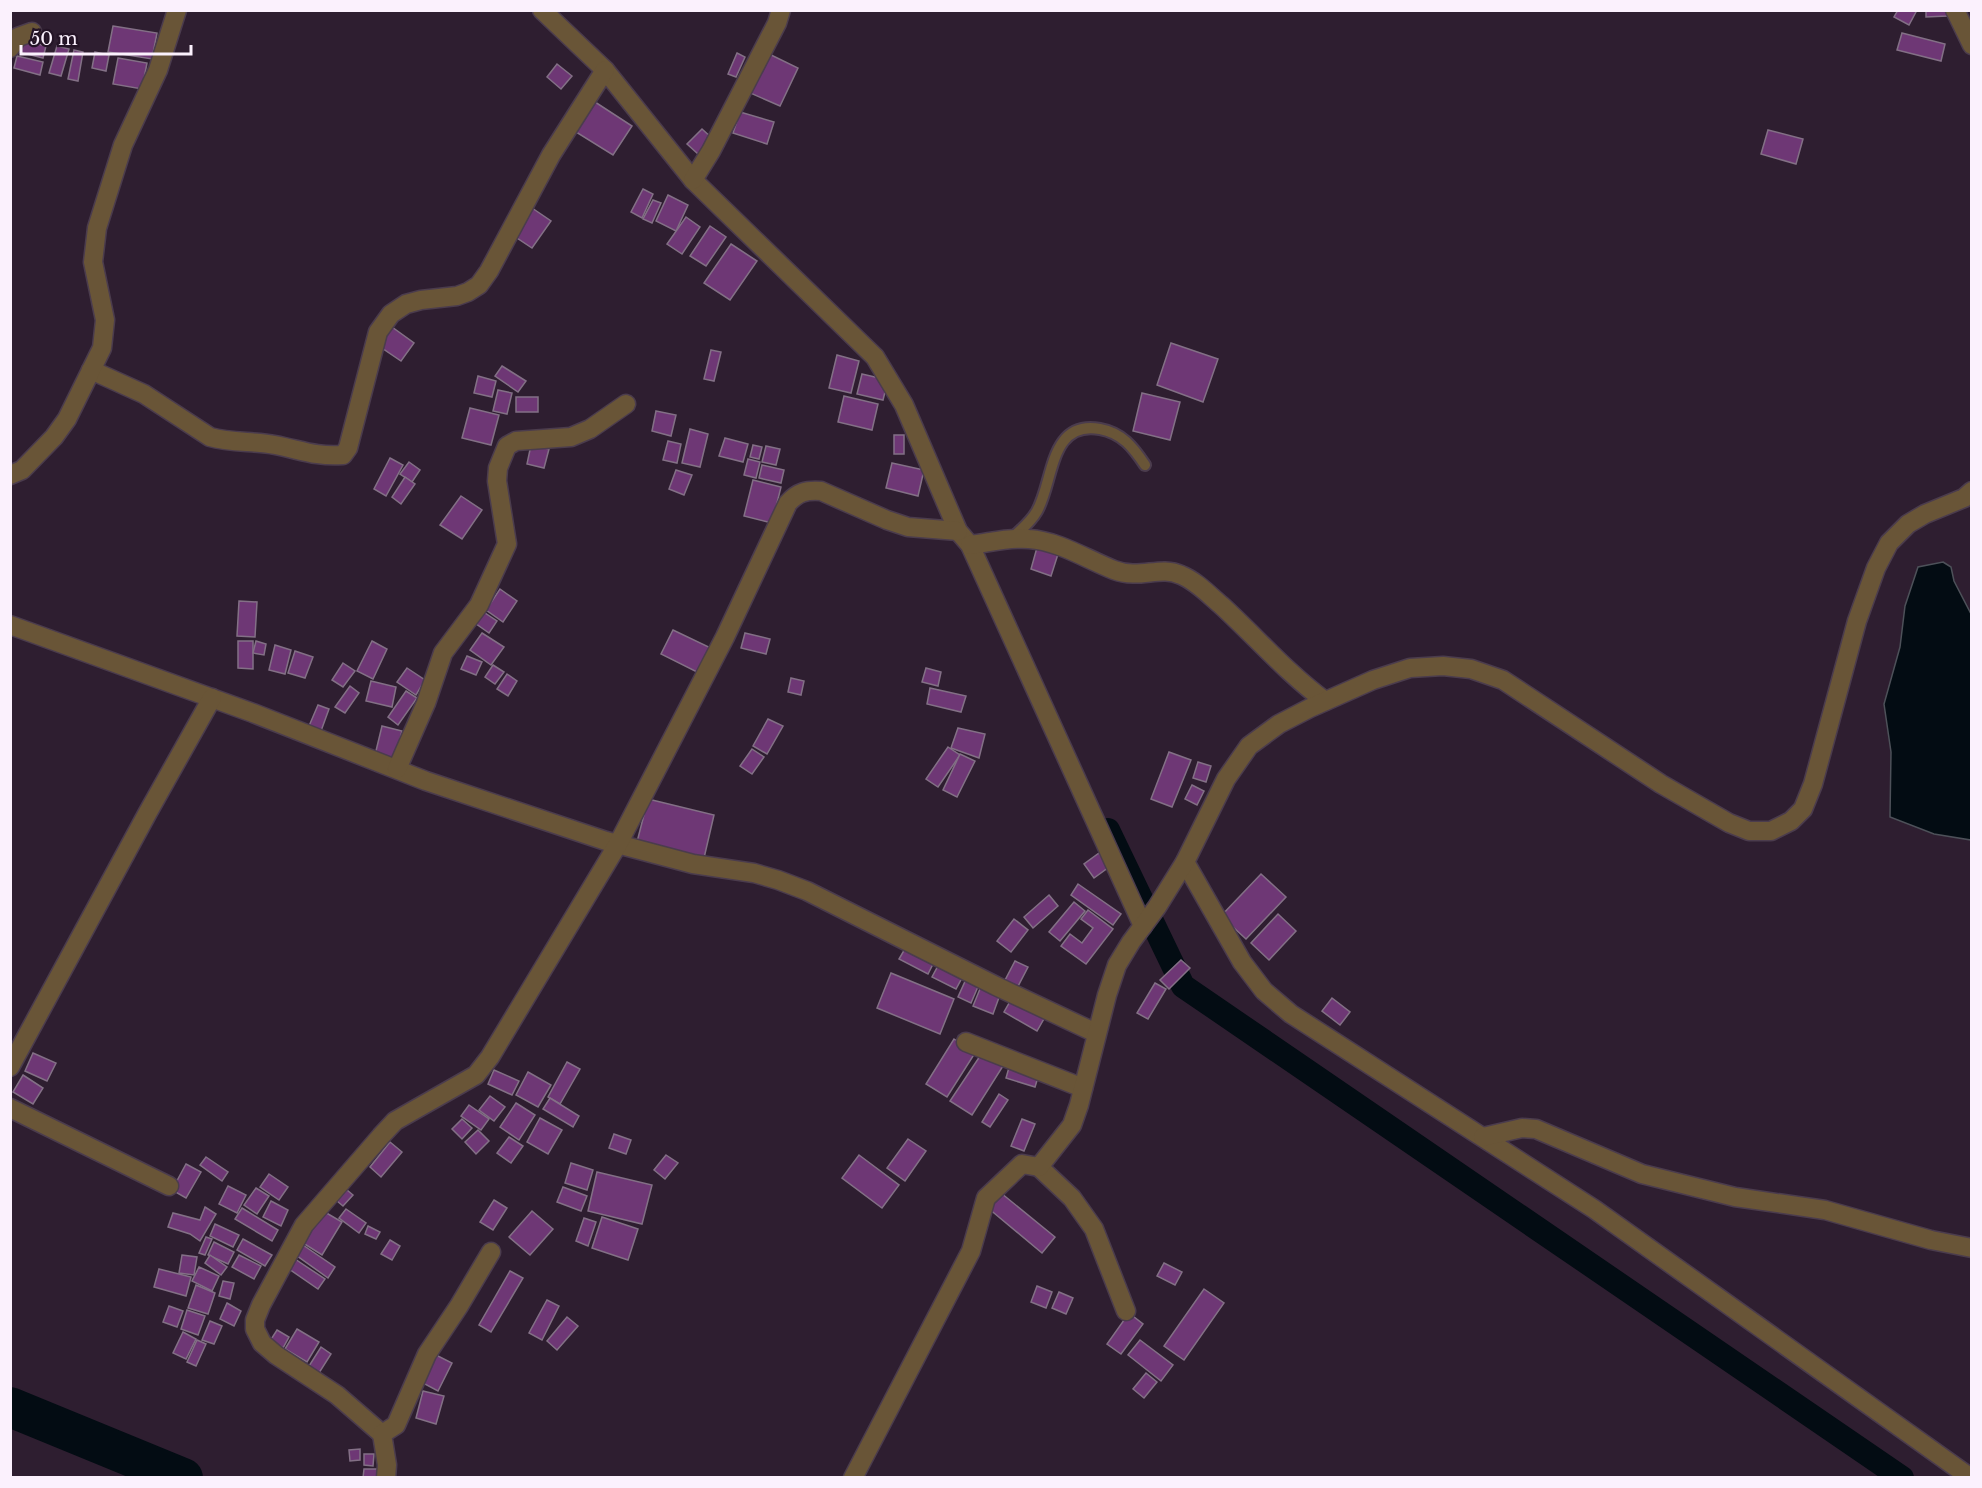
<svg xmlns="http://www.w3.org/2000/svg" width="1982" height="1488" font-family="'Libre Baskerville',serif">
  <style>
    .water { fill: #030c13; stroke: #4d5159; stroke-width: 1.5 }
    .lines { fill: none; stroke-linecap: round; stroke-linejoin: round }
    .canal { stroke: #030c13; stroke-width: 24 }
    .river { stroke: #030c13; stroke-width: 40 }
    .building { fill: #6e3775; stroke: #837086; stroke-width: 1.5 }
    .service-casing { stroke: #4b3c4d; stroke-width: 14 }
    .minor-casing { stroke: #4b3c4d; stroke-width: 21 }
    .service { stroke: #695537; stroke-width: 10 }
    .minor { stroke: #695537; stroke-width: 18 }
  </style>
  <rect width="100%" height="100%" fill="#2e1e30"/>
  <polygon class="water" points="1943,562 1951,567 1954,581 1971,614 1971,840 1934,834 1890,817 1891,752 1884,704 1900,647 1905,606 1918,567"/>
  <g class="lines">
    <polyline class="canal" points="1108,830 1183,986 1902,1478"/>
    <polyline class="river" points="10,1407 183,1478"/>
  </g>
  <g class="building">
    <polygon points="1898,10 1917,10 1909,25 1894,17"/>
    <polygon points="1926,10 1947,10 1947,16 1926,17"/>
    <polygon points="113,26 157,33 152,59 108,52"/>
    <polygon points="1902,33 1945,44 1941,61 1897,50"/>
    <polygon points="22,40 46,46 43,58 19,52"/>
    <polygon points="57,46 69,49 61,76 49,73"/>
    <polygon points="74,50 83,52 78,81 68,79"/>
    <polygon points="95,52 109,55 106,71 92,68"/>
    <polygon points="737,53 745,57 736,77 728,74"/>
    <polygon points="767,53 798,68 780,106 748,92"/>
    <polygon points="17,56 43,62 40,75 14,68"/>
    <polygon points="118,58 147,63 142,89 113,84"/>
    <polygon points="557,64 572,76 561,89 547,77"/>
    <polygon points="595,102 632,126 613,155 576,132"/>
    <polygon points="740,112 774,122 767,144 733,133"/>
    <polygon points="702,129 713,139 698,154 687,144"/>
    <polygon points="1768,130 1803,139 1796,164 1761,154"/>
    <polygon points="643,189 653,194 642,218 631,212"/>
    <polygon points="668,195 688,205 676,231 656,221"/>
    <polygon points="653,200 661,203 652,223 643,219"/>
    <polygon points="532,208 551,221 532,248 514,236"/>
    <polygon points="686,217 700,227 682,254 667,244"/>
    <polygon points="710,226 726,237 706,266 690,256"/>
    <polygon points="731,244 757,261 730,300 704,283"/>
    <polygon points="392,327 414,343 401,361 379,346"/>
    <polygon points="1171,343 1218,359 1203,402 1157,385"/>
    <polygon points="711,350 721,352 714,381 704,379"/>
    <polygon points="837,355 859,361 851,393 829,388"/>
    <polygon points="502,366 526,381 518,392 495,376"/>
    <polygon points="862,374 888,380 883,400 857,394"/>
    <polygon points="478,376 496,381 492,397 474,393"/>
    <polygon points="498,390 512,393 507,414 493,411"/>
    <polygon points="1142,393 1180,402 1170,440 1133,431"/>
    <polygon points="844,396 878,404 872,430 838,422"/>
    <rect x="516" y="397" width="22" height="15"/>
    <polygon points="470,408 499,415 491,445 462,438"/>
    <polygon points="656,411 676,415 671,436 652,431"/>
    <polygon points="690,429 708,434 700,467 682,463"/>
    <rect x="894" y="435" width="10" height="19"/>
    <polygon points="725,438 748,444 743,462 719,456"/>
    <polygon points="668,441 681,444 677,463 663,460"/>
    <polygon points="531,445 549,449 544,468 527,464"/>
    <polygon points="753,445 762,447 759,459 750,457"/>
    <polygon points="766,446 780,449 776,465 762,462"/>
    <polygon points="390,458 403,465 386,496 374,489"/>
    <polygon points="748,459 760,462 756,478 744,475"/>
    <polygon points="409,462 420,470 412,482 400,474"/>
    <polygon points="892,463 924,470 918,496 886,488"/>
    <polygon points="762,465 784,470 781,483 759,478"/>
    <polygon points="676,470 692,475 684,495 669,489"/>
    <polygon points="405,477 415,484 401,504 392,497"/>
    <polygon points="753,480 781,487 772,523 744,516"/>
    <polygon points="461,496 482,510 462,539 440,525"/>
    <polygon points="1038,544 1059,551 1051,576 1031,569"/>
    <polygon points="500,589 517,601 503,622 486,610"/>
    <polygon points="239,601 257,602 255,637 237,636"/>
    <polygon points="479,609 497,621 489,633 472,621"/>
    <polygon points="673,630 715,650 703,675 661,654"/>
    <polygon points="482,633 504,647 491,665 470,650"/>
    <polygon points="745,633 770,639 766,654 741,648"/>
    <polygon points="238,641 253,641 253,669 238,668"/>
    <polygon points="256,641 266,644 264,655 253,653"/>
    <polygon points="372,641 387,649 373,679 357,671"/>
    <polygon points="275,645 291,650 285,674 269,670"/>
    <polygon points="295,651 313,657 305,678 288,673"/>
    <polygon points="467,656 482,662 476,675 461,669"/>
    <polygon points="343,663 355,671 343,687 332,680"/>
    <polygon points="493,665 504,672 495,684 485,677"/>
    <polygon points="407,668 425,680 416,695 397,682"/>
    <polygon points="926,668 941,672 938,686 922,682"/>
    <polygon points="507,674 517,681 508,696 497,689"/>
    <polygon points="791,678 804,681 801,695 788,692"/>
    <polygon points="371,681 396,687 392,707 366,701"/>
    <polygon points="350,686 359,693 345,713 335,707"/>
    <polygon points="930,688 966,696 961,712 927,704"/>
    <polygon points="406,691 417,698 398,725 388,717"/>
    <polygon points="318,705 329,709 321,731 309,726"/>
    <polygon points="768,719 783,726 767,754 753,746"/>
    <polygon points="382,726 402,731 395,760 375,755"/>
    <polygon points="958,728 985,734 979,758 951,748"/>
    <polygon points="948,747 960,755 938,787 926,779"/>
    <polygon points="752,749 764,757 752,774 740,766"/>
    <polygon points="1169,752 1191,760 1172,807 1151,799"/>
    <polygon points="960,754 975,761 957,797 943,790"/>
    <polygon points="1198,762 1211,766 1206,782 1193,778"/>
    <polygon points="1192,785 1204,791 1197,805 1185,799"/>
    <polygon points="648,799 714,815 704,858 637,842"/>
    <polygon points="1099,853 1109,867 1094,878 1084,864"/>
    <polygon points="1261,874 1286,897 1246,939 1221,916"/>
    <polygon points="1078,884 1121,914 1113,925 1071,895"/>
    <polygon points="1049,895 1058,906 1033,928 1024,917"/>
    <polygon points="1074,902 1085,911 1060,941 1049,932"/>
    <polygon points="1088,910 1113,929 1086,964 1061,946 1070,934 1082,943 1093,928 1081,919"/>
    <polygon points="1278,914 1296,931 1269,960 1251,943"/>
    <polygon points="1014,919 1028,930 1011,952 997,941"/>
    <polygon points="906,947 934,962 928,974 899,959"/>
    <polygon points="1181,960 1190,968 1169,989 1160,980"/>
    <polygon points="1015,961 1028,967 1015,992 1002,986"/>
    <polygon points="939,964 963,976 956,989 932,977"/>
    <polygon points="891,973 954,999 940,1034 877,1008"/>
    <polygon points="967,977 980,982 971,1003 958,997"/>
    <polygon points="1155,983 1166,989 1148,1019 1137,1013"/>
    <polygon points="982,984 1001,992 993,1014 973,1006"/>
    <polygon points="1012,998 1045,1017 1037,1031 1004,1012"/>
    <polygon points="1332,998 1350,1012 1340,1025 1322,1011"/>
    <polygon points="954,1039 975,1053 947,1097 926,1084"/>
    <polygon points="33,1053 56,1063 47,1081 25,1071"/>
    <polygon points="982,1053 1003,1066 972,1115 950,1101"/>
    <polygon points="567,1062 580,1069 560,1104 548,1097"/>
    <polygon points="1010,1064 1039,1074 1035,1087 1006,1078"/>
    <polygon points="494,1070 519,1081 512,1095 488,1084"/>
    <polygon points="528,1072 551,1085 538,1107 516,1095"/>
    <polygon points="23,1075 43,1088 33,1104 13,1092"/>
    <polygon points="999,1094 1008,1100 990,1127 982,1122"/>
    <polygon points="490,1096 505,1107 494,1121 479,1110"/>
    <polygon points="550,1098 579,1116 573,1127 543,1109"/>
    <polygon points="516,1103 535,1115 519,1140 500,1127"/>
    <polygon points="469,1105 489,1119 481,1130 461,1116"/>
    <polygon points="540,1118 562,1130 548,1154 527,1142"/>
    <polygon points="462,1119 472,1128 462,1139 452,1129"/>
    <polygon points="1022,1119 1035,1124 1024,1151 1011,1146"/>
    <polygon points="478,1130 489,1141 476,1154 465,1142"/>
    <polygon points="614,1134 631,1140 626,1154 609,1148"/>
    <polygon points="509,1137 523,1146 511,1163 497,1153"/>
    <polygon points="908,1139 926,1151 905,1181 887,1168"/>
    <polygon points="390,1142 402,1152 381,1177 370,1167"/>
    <polygon points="666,1155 678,1163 665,1179 654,1170"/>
    <polygon points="859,1155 899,1185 882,1208 842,1178"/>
    <polygon points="206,1157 228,1172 222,1181 200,1165"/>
    <polygon points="571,1163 593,1170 587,1190 565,1183"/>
    <polygon points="186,1164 201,1172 186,1198 172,1190"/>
    <polygon points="597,1172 652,1185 642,1224 588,1211"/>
    <polygon points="269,1174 288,1187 279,1200 260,1187"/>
    <polygon points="228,1186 246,1195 237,1213 219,1204"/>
    <polygon points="563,1187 587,1196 581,1211 557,1202"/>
    <polygon points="256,1188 269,1196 257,1214 244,1205"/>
    <polygon points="347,1190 353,1195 343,1206 337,1201"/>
    <polygon points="1001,1193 1055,1237 1042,1253 988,1208"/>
    <polygon points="494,1200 507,1208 493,1230 480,1222"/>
    <polygon points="271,1201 288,1210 281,1226 263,1217"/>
    <polygon points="205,1207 216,1214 200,1241 190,1234 168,1227 173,1213 200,1220"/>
    <polygon points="242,1208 278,1230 272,1241 235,1219"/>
    <polygon points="346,1209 366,1223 359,1233 339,1218"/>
    <polygon points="323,1211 342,1222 322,1255 303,1243"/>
    <polygon points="532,1211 553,1229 530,1255 509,1237"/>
    <polygon points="602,1217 638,1229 628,1260 592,1248"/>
    <polygon points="584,1218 596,1222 588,1246 576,1241"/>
    <polygon points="215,1224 239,1235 233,1247 210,1236"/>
    <polygon points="368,1226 380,1232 376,1239 365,1234"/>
    <polygon points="206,1237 212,1239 205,1255 199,1253"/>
    <polygon points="243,1239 272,1255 265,1266 237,1250"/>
    <polygon points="390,1240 400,1246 392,1260 381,1254"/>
    <polygon points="214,1242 234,1252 228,1264 208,1255"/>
    <polygon points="300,1243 335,1267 328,1278 293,1253"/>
    <polygon points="182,1255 197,1257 194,1275 179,1273"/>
    <polygon points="210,1255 227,1267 221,1275 205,1263"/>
    <polygon points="239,1255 261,1266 254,1279 232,1267"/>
    <polygon points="295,1259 325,1279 318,1289 289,1269"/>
    <polygon points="1164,1263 1182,1272 1175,1285 1157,1276"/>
    <polygon points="199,1267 219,1276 212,1291 192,1281"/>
    <polygon points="159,1269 191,1277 186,1296 154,1287"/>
    <polygon points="510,1271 523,1278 491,1332 479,1325"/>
    <polygon points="223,1281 234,1283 230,1299 219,1296"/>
    <polygon points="196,1285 215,1293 208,1314 188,1308"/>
    <polygon points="1037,1286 1052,1292 1046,1308 1031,1302"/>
    <polygon points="1204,1289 1224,1303 1184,1360 1164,1346"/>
    <polygon points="1059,1292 1073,1298 1066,1314 1052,1308"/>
    <polygon points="547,1300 559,1306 542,1340 529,1333"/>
    <polygon points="227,1303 241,1311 234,1326 220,1319"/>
    <polygon points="169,1306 183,1311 177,1327 163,1322"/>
    <polygon points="187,1310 205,1316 198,1335 181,1329"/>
    <polygon points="1129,1313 1143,1324 1121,1354 1107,1344"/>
    <polygon points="567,1317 578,1326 557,1350 547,1341"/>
    <polygon points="210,1321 222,1326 214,1344 202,1340"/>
    <polygon points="297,1329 319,1342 307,1362 285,1349"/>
    <polygon points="277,1330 289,1337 283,1348 270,1341"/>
    <polygon points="183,1332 196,1339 186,1359 173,1353"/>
    <polygon points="197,1340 206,1344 196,1366 187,1362"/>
    <polygon points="1140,1340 1173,1365 1161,1381 1128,1355"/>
    <polygon points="321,1347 331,1354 319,1373 309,1366"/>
    <polygon points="434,1354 452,1363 438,1391 421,1382"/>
    <polygon points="1146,1373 1157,1382 1144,1398 1133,1389"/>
    <polygon points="423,1391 444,1396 436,1424 416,1418"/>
    <polygon points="360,1449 360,1460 350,1461 349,1450"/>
    <polygon points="364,1454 374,1454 373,1466 364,1465"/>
    <polygon points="364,1469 378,1469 377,1478 363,1478"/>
  </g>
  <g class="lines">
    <g class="service-casing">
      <path id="service" d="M1012,538C1021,530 1031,522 1037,511C1054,481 1049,420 1100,429C1122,433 1133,447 1145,465"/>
    </g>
    <g class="minor-casing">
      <g id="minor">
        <polyline points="542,10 605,70 693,180 875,357 904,405 958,531 970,545 1143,926"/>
        <polyline points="1955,10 1972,45"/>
        <polyline points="10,48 18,37 32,32"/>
        <polyline points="693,180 711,151 777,23 781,10"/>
        <path d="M91,370L144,394L210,437C231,443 253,441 275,445C301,450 316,457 343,455L348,448L378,332L391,314L406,304L421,300L457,296L468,292L479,285L489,271L551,155L605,70"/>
        <polyline points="10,475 22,470 54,437 67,419 102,348 105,320 93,262 97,228 123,145 158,70 177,10"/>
        <path d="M970,545C989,543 1008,537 1029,539C1059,541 1086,559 1114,570C1140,580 1160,565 1181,575C1196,581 1208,594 1221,605C1256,637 1287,673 1325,701"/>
        <polyline points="10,625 253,713 426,781 606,841 693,864 754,873 778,880 807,891 996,986 1096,1033"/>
        <polyline points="397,769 426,703 443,653 479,605 507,544 497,481 498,468 507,446 516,441 571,437 590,429 626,404"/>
        <polyline points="1185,862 1242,962 1264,991 1291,1014 1594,1209 1971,1478"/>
        <polyline points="966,1042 1083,1088"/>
        <polyline points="10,1067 147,814 212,698"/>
        <polyline points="10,1108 169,1186"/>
        <polyline points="1483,1137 1522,1128 1536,1129 1642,1174 1735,1197 1825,1210 1931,1240 1972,1248"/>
        <polyline points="1039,1167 1072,1198 1094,1229 1126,1311"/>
        <path d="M382,1434L337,1395L276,1355L262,1343L255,1329V1320L261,1305L304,1225L381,1136L395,1121L476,1075L490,1057L618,844L725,637L788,503C798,492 806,490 821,491L887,520L908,527L958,531"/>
        <polyline points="386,1478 387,1465 382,1434 396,1425 427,1354 459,1306 491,1252"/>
        <polyline points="853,1478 971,1251 986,1198 1022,1164 1039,1167 1072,1125 1079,1105 1107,995 1117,965 1131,942 1157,907 1185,862 1226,779 1249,746 1279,724 1310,708 1373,680 1410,668 1443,666 1471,669 1503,680 1661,784 1729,823 1749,831 1771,831 1791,821 1803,809 1813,784 1857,621 1876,568 1889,543 1908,524 1925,514 1964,498 1972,491"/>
      </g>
    </g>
    <use href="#service" class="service"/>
    <use href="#minor" class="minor"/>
  </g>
  <rect width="1982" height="1488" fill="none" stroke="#fbf1fd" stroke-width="24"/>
  <path d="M21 45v9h170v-9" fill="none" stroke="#fbf1fd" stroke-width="3"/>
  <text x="30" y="45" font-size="18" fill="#fbf1fd" stroke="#241426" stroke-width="4.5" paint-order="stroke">50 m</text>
</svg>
